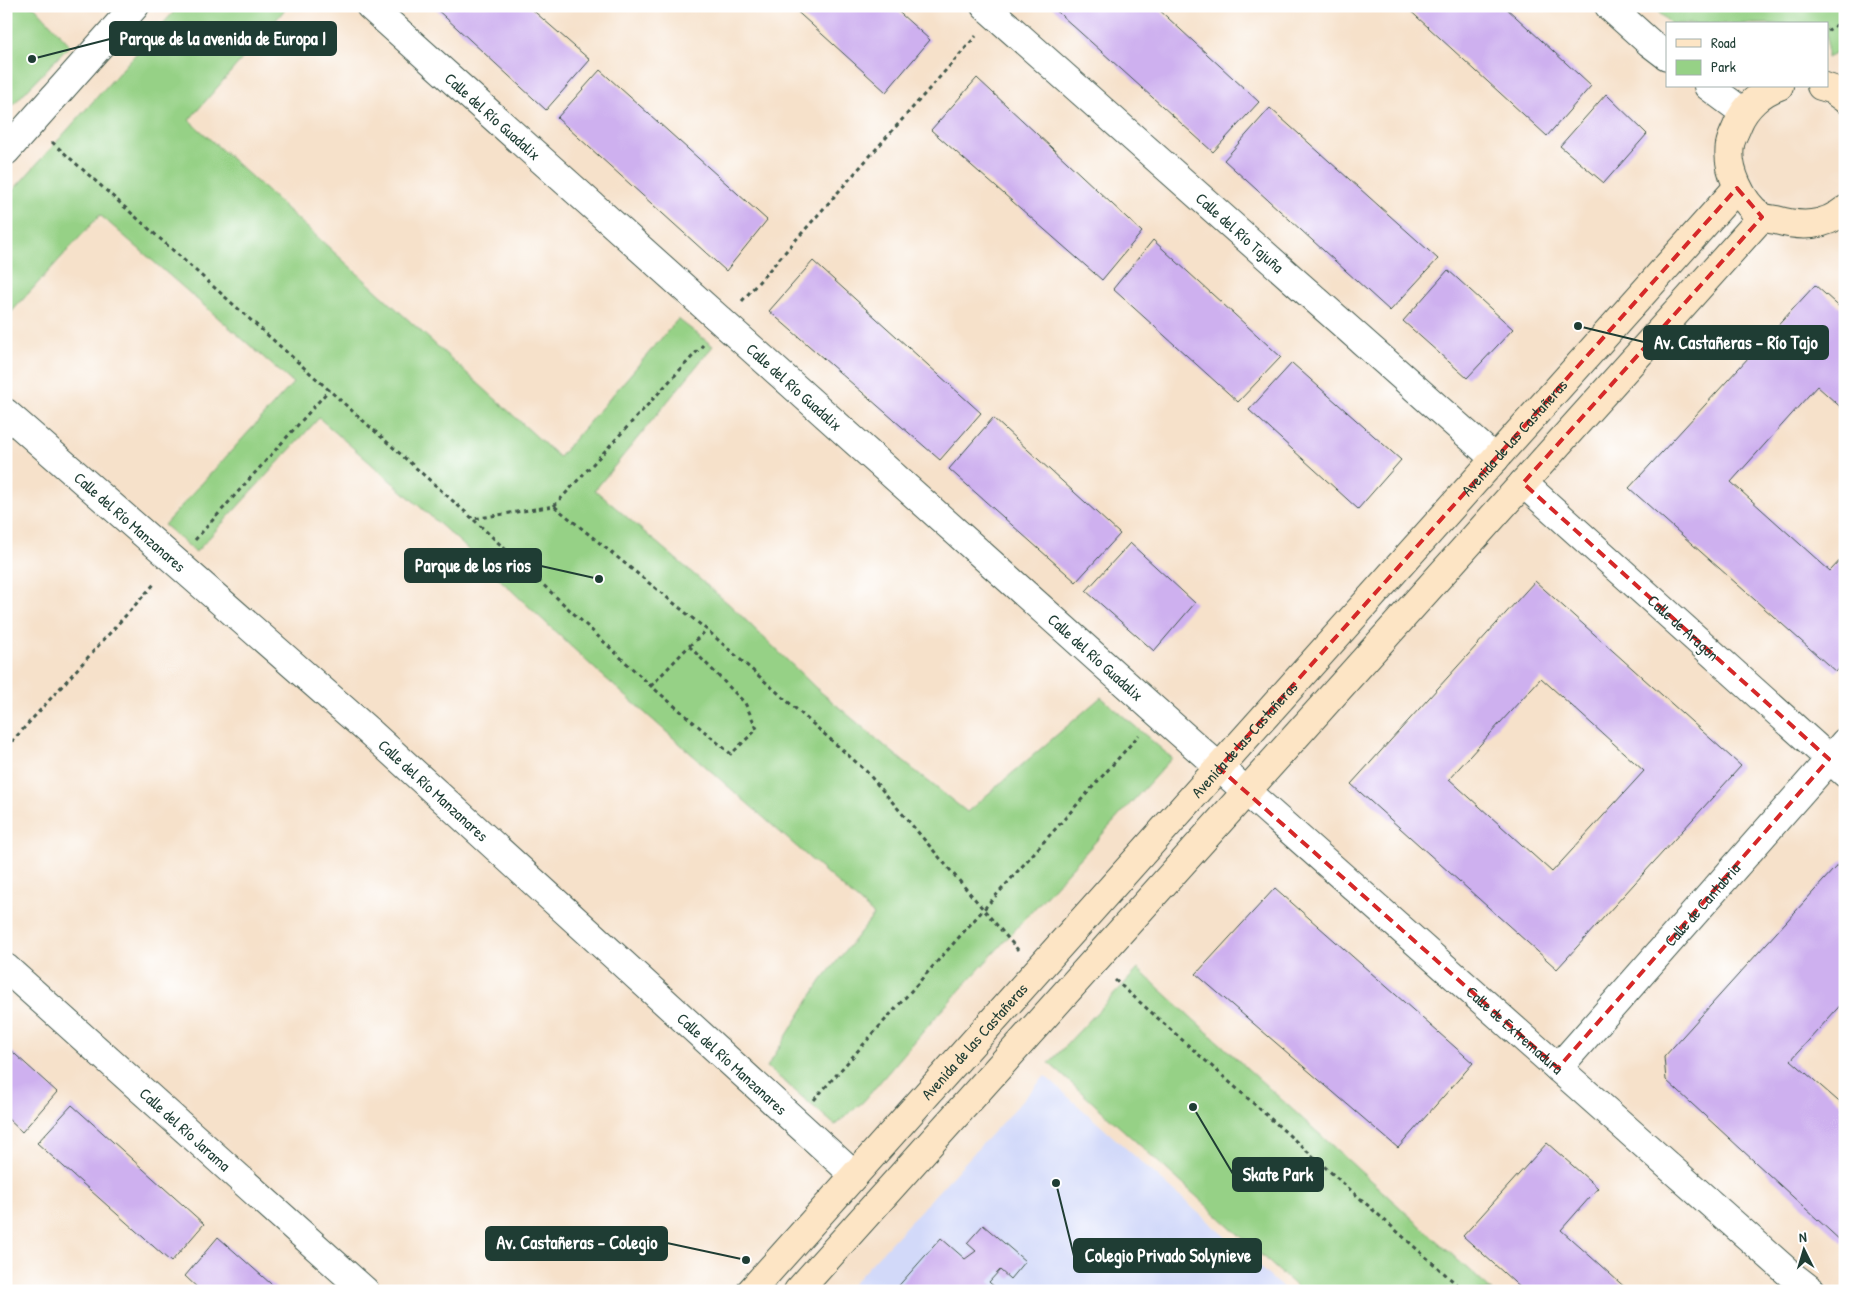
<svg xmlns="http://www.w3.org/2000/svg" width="1851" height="1297" font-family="'Patrick Hand',sans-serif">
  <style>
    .built { fill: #d2d9f9 }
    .green { fill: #96d186; stroke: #5a875d }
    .building { fill: #ceb0ef; fill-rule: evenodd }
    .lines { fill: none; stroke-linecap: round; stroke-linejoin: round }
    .street-casing { stroke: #3f564a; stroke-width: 30 }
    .secondary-casing { stroke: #3f564a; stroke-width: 30 }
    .path { stroke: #3f564a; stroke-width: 3; stroke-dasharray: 4 4; stroke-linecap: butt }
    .street { stroke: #fff; stroke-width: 28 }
    .secondary { stroke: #fde5c5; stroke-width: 28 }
    .marked { fill: none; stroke: #d62828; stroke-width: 4; stroke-dasharray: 10 6; stroke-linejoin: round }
    .labels { text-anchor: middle; stroke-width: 5; stroke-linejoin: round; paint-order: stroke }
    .street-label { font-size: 16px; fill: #1f3d34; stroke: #fff }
    .leader { fill: none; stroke: #1f3d34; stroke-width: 2 }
    .callout-dot { fill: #1f3d34; stroke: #fff; stroke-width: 2 }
    .callout { fill: #1f3d34; stroke: #1f3d34; stroke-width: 2 }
    .callout-label { font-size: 18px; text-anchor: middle; font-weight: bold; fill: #fff }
  </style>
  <rect width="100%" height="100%" fill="#fff"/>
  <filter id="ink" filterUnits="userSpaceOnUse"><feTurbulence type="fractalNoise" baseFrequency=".02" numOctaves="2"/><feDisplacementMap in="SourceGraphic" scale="10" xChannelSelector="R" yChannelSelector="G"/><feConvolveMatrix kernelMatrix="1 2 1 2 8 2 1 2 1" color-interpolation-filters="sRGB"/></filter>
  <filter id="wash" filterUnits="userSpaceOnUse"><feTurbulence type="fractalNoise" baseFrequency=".0096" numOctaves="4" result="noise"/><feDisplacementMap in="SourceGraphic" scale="20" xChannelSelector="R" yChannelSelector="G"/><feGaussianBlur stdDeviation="1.12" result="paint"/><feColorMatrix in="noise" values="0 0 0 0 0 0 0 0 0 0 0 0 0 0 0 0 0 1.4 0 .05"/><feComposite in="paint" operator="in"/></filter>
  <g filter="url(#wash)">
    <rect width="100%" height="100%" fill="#f6e1ca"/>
    <polygon class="built" points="1045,1076 1286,1291 846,1291"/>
    <g class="green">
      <polygon points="6,6 34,6 70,45 7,111"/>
      <polygon points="179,6 288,6 189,120 559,457 678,319 713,346 595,490 730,605 816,688 904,762 967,812 1101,697 1172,758 939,1013 863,1102 835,1125 767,1067 821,981 874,915 594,668 460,542 319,418 196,552 164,525 293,383 100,215 6,318 6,198"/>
      <polygon points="1652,6 1845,6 1845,47 1827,58 1827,24 1671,24"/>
      <polygon points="1138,969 1492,1291 1301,1291 1049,1063"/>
    </g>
    <g id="blocks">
      <g class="building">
        <polygon points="433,6 528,6 590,60 546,110"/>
        <polygon points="791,6 892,6 930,40 886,92"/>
        <polygon points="1051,6 1155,6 1259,102 1213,152"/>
        <polygon points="1405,6 1504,6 1591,86 1547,136"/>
        <polygon points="600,70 767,220 726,271 557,118"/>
        <polygon points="977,78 1142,232 1102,280 931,130"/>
        <polygon points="1606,94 1647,134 1604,183 1560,146"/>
        <polygon points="1270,108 1438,259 1390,311 1224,160"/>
        <polygon points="1153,240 1281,357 1238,402 1113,289"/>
        <polygon points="813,261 981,413 940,460 769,311"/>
        <polygon points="1448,270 1513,329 1467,378 1403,321"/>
        <polygon points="1815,285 1845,312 1845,411 1817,386 1731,482 1830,571 1845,555 1845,662 1836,672 1629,488"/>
        <polygon points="1292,363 1401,460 1358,509 1249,410"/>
        <polygon points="993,418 1120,534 1076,582 949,469"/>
        <polygon points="1130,543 1195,603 1154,651 1086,591"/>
        <path d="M1535,581L1741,766L1557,969L1351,784ZM1541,678L1644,771L1552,872L1449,779Z"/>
        <polygon points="1842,860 1845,861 1845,1000 1791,1060 1845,1107 1845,1243 1843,1243 1666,1080 1664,1057"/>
        <polygon points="1275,888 1473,1063 1398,1148 1196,974"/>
        <polygon points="6,1046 57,1092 22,1132 6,1117"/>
        <polygon points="72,1105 204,1224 171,1262 37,1143"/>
        <polygon points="1547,1143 1598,1188 1561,1230 1629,1291 1524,1291 1463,1236"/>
        <polygon points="983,1225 1025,1261 1010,1279 1000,1270 989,1282 999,1291 894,1291 941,1238 965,1259 976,1251 967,1243"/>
        <polygon points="218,1237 279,1291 201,1291 185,1276"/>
      </g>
    </g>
  </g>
  <g filter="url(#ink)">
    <use href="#blocks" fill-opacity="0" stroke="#3f564a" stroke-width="1"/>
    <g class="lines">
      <g class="street-casing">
        <g id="street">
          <path id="s1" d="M370,6L1158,713L1790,1274L1812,1291"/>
          <path id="s2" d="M985,6L1495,459"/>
          <polyline points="1609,6 1650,43 1667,56"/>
          <polyline points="1708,86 1743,112"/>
          <polyline points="6,151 135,6"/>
          <path id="s3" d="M6,413L372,734L854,1175"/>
          <path id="s4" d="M1523,483L1845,773"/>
          <path id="s5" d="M6,968L365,1291"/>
          <path id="s6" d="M1558,1068L1845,742"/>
        </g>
      </g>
      <g class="secondary-casing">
        <g id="secondary">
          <path d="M1779,86C1761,92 1745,107 1738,124C1736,130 1731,138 1730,145C1726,169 1742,203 1761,216C1765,219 1771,219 1776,220C1801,227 1824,227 1845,210"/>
          <polyline points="1821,86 1831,89 1845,99"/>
          <path id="s7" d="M751,1291L1737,188"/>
          <polyline points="798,1291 1762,217"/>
        </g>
      </g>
      <g class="path">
        <polyline points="1827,31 1845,19"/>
        <polyline points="52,142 473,519 554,506 707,630 866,771 1018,950"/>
        <polyline points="742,301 976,36"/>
        <polyline points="554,506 703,345"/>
        <polyline points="474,520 651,686 731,754 757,729 745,703 689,646 651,686"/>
        <polyline points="195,540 329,390"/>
        <polyline points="689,646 707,630"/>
        <polyline points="6,748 155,583"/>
        <polyline points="1115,980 1464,1291"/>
        <polyline points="814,1100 1139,735"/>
      </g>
      <use href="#street" class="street"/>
      <use href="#secondary" class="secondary"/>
    </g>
  </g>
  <path class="marked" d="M1737,188L1762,217L1523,483L1829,759L1558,1068L1219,768Z"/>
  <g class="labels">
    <g class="street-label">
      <text dy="6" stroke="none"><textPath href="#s1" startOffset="165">Calle del Río Guadalix</textPath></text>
      <text dy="6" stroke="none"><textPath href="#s2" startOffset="341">Calle del Río Tajuña</textPath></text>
      <text dy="6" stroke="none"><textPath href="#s1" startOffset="570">Calle del Río Guadalix</textPath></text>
      <text dy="6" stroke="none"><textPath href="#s7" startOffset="1145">Avenida de las Castañeras</textPath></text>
      <text dy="6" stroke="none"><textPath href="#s3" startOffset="165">Calle del Río Manzanares</textPath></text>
      <text dy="6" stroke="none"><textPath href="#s4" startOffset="216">Calle de Aragón</textPath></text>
      <text dy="6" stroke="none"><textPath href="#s1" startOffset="975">Calle del Río Guadalix</textPath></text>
      <text dy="6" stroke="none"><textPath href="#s7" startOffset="740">Avenida de las Castañeras</textPath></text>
      <text dy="6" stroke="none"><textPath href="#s3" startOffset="570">Calle del Río Manzanares</textPath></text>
      <text dy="6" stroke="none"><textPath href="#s6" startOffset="218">Calle de Cantabria</textPath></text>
      <text dy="6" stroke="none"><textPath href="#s1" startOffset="1536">Calle de Extremadura</textPath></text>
      <text dy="6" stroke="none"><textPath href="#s7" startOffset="335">Avenida de las Castañeras</textPath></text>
      <text dy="6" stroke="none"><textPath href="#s3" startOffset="975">Calle del Río Manzanares</textPath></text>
      <text dy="6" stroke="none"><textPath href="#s5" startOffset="241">Calle del Río Jarama</textPath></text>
    </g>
  </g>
  <path class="leader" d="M32 59L110 39M1578 326L1644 342M599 579L541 566M1193 1107L1233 1174M746 1260L667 1243M1056 1183L1074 1256"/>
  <g class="callout-dot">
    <circle cx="32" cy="59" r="5"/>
    <circle cx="1578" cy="326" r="5"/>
    <circle cx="599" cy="579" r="5"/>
    <circle cx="1193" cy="1107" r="5"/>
    <circle cx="746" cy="1260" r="5"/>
    <circle cx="1056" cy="1183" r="5"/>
  </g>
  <g class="callout">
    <rect x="110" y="22" width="226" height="33" rx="5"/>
    <rect x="1644" y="326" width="184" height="33" rx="5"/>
    <rect x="405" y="549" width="136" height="33" rx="5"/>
    <rect x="1233" y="1158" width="90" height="33" rx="5"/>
    <rect x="486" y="1227" width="181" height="33" rx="5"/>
    <rect x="1074" y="1239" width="187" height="33" rx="5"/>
  </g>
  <g class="callout-label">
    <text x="223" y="45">Parque de la avenida de Europa I</text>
    <text x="1736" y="349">Av. Castañeras - Río Tajo</text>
    <text x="473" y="572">Parque de los rios</text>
    <text x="1278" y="1181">Skate Park</text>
    <text x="577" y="1249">Av. Castañeras - Colegio</text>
    <text x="1168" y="1262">Colegio Privado Solynieve</text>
  </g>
  <rect width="1851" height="1297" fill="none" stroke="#fff" stroke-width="25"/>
  <rect x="1666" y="22" width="162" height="65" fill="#ffffff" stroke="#a5b1ae"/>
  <rect x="1676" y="39" width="25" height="8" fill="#fde5c5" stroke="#a5b1ae"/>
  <text x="1711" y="48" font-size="15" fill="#1f3d34">Road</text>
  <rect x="1676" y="60" width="25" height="15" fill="#96d186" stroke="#a5b1ae"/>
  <text x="1711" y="72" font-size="15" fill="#1f3d34">Park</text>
  <g transform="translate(1804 1250) rotate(355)" stroke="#ffffff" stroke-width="4" paint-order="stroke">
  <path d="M0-4L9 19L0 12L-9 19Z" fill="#1f3d34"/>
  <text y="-8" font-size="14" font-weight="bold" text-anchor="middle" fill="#1f3d34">N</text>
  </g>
</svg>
